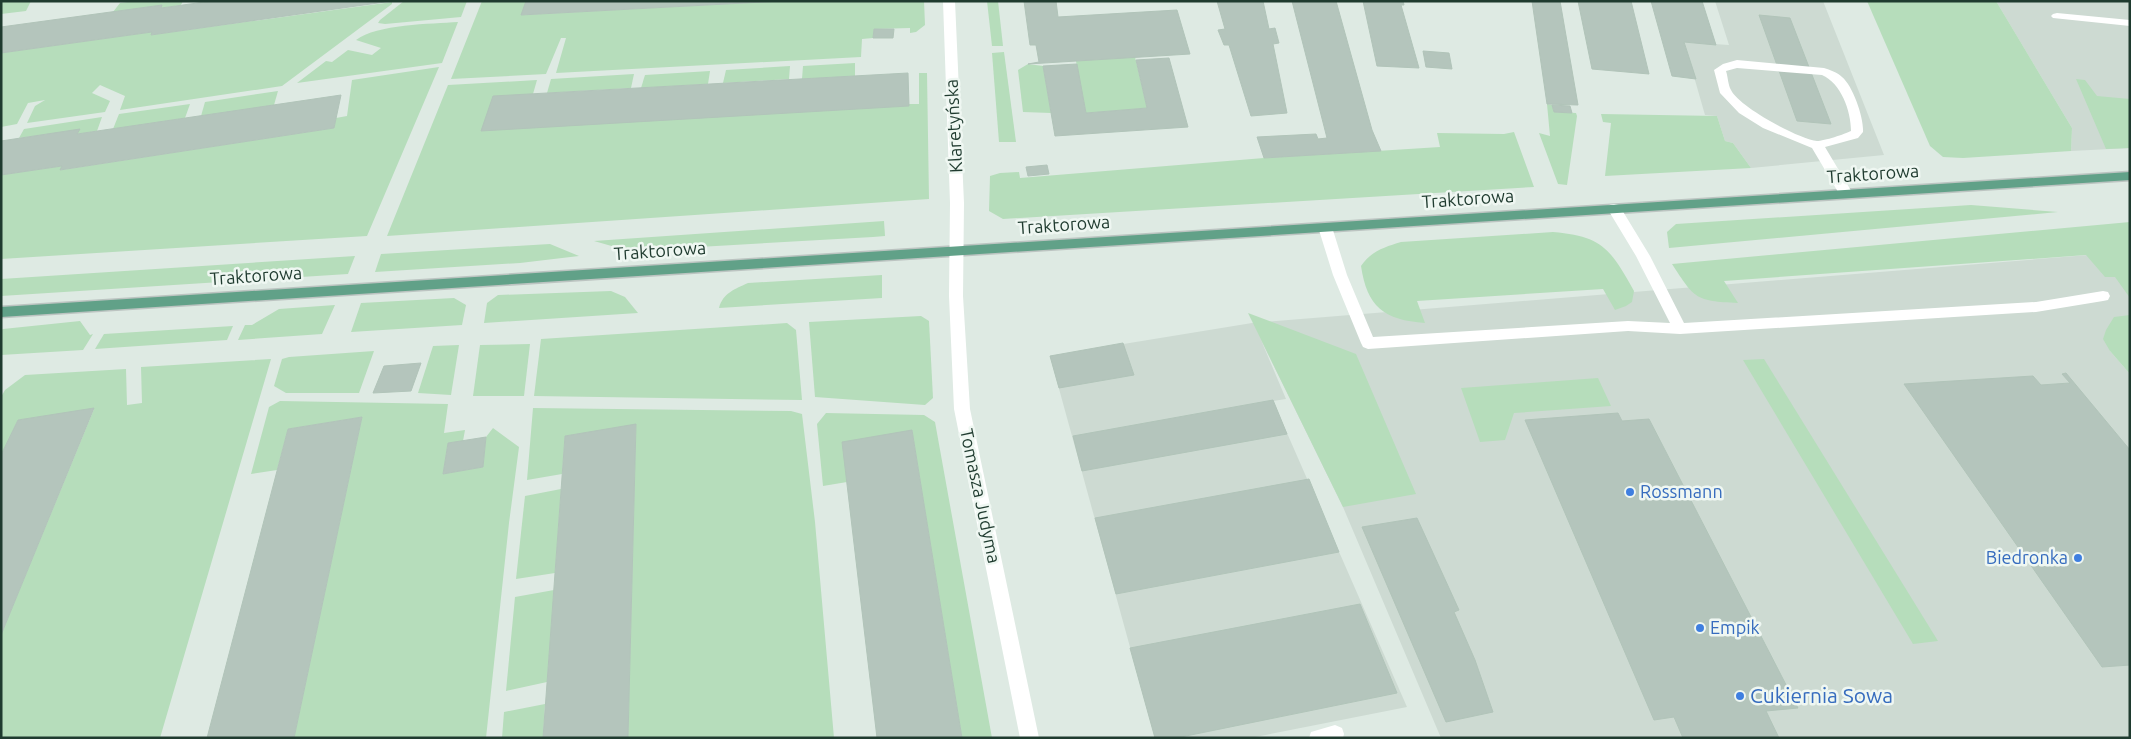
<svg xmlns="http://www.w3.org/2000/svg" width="2131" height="739" font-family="Ubuntu,sans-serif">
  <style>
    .built { fill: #cddad2 }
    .green { fill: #b6ddbb }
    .building { fill: #b4c5bc; stroke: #b1c4b9 }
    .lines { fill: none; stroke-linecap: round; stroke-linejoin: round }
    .major-casing { stroke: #bcc4c1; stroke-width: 3 }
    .minor { fill: #fff; fill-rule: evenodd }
    .major { fill: #61a188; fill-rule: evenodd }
    .shop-dot { fill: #3f7fe0; stroke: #eff7f2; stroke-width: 2 }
    .labels { text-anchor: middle; stroke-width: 5; stroke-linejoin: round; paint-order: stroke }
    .street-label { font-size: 18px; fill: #1f3b2f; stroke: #eff7f2 }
    .shop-label { font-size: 18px; fill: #366cbe; stroke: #eff7f2; text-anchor: start }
    .near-shop-label { font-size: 21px; fill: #366cbe; stroke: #eff7f2; text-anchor: start }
  </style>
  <rect width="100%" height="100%" fill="#deeae3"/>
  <g class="built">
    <polygon points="1715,1 1823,1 1884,155 1751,168 1733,143 1725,141 1717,116 1705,115 1684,42 1729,45"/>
    <polygon points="1996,1 2130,1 2130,148 2071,151 2072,128"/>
    <polygon points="2101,254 2130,293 2130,320 2110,351 2130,374 2130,738 1441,738 1343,507 1261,340 1286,399 1273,401 1407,707 1250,738 1155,738 1050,356 1252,323"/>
  </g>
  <g class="green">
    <polygon points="1,1 31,1 26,11 1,14"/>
    <polygon points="135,1 183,1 181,5 161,8 162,5 113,12 120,3"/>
    <polygon points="404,1 467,1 461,17 385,24 378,23 380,20"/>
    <polygon points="482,1 526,1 522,15 782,1 924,1 925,25 916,32 910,33 910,28 874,29 873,38 862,39 861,57 556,73 566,38 561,38 546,74 451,79"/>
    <polygon points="987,1 998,1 1003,46 992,46"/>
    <polygon points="1867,1 1996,1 2072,128 2071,151 1963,158 1943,157 1930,146"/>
    <polygon points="392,2 392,4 282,86 120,110 125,96 100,85 92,93 110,101 105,112 27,123 35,106 45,100 28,103 17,124 1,127 1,53 152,32 151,35"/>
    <path d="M458,22L442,63L297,83L326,61L332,62L348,50L372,55L381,48L356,40C377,24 431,24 458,22Z"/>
    <polygon points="1004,52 1016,142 999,142 992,53"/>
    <polygon points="1135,57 1147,108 1086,113 1076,61"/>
    <polygon points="855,63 855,76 802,79 803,66"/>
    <polygon points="1028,64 1043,66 1051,113 1023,112 1018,70"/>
    <polygon points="790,66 789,79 723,83 726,70"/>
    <polygon points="439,67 367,236 1,259 1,175 62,166 61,170 334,128 336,118 347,116 352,80"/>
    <polygon points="710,71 708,84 641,88 645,75"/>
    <polygon points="919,73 927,73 929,199 387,236 448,85 537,80 533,94 908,104 919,104"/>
    <polygon points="634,74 631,88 547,93 551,79"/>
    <polygon points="2076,79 2085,80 2097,96 2130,99 2130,148 2106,149"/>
    <polygon points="278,91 274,105 201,116 205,102"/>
    <polygon points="190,104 185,118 113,129 119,114"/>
    <polygon points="1547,104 1552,105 1554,112 1576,113 1577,116 1567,185 1558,184 1539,133 1550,136"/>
    <polygon points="1601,114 1717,116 1725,141 1733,143 1751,168 1605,176 1611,123 1603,122"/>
    <polygon points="102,117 97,131 77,134 79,130 19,138 24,129"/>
    <polygon points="1514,132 1534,187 1003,219 989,211 990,176 1000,173 1019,172 1020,178 1264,158 1440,147 1437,133 1504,134"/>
    <polygon points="1971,205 2058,212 1669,248 1667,232 1676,224"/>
    <polygon points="884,221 885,236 873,237 629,251 594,241"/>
    <path d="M2130,222V298L2115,277H2105L2086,255L1724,281L1738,303C1695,301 1695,299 1672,264Z"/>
    <path d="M1553,232C1603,236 1611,250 1634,291L1632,302L1626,306L1615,310L1603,289L1417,301L1425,323C1384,320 1367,307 1361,266C1371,251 1385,247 1401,242Z"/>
    <polygon points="550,244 579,256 520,263 375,272 381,254"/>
    <polygon points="355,256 348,274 1,296 1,279"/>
    <path d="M882,275V298L719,308C723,293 735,289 748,283Z"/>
    <polygon points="611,291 625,297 638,313 484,323 487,303 498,295"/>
    <polygon points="454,298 466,305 462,325 351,332 361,303"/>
    <polygon points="335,305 322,334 238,340 245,325 252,325 279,309"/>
    <polygon points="1248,313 1356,354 1416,494 1343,507"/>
    <polygon points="2130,315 2130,374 2110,351 2103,339 2106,330 2114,317"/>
    <polygon points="921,316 929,321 933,398 925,405 815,397 809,322"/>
    <polygon points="80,321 90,335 93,334 83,350 1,355 1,330 3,329"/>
    <polygon points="787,323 796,330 802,400 534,396 541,339"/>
    <polygon points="233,326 227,340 95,349 104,334"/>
    <polygon points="530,344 524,396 473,396 480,345"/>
    <polygon points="459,345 451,395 418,393 433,346"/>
    <polygon points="374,351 359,393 286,393 274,386 282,359 289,357"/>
    <polygon points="271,359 160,738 1,738 1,635 94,409 18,420 1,455 1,397 5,390 25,375 126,369 127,405 142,403 141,367"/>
    <polygon points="1764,359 1938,641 1913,644 1743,360"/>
    <polygon points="1598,378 1611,406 1514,413 1505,440 1480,442 1461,388"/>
    <polygon points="280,401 448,404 444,433 465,430 463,441 448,443 443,474 483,467 486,437 493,428 519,447 509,523 486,738 294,738 362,417 288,429 277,470 251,474 269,407"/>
    <polygon points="533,408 791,411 802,414 815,522 834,738 628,738 636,425 565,436 562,474 527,480"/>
    <polygon points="826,413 924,415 935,422 992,738 962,738 912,430 847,482 823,486 817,424"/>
    <polygon points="561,489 555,573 516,579 525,496"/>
    <polygon points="554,590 547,682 506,691 515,597"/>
    <polygon points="545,704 543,738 502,738 504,712"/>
  </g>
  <g class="building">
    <polygon points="212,1 392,1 151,35 152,32 1,53 1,27 162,5 161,8"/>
    <polygon points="526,1 782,1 521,15"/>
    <polygon points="1024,1 1056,1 1058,17 1177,10 1190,54 1028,64 1039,62 1036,45 1030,45"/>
    <polygon points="1217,1 1263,1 1269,29 1275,28 1279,43 1273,44 1287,113 1251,116 1229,45 1224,45 1218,30 1225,29"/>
    <polygon points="1292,1 1336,1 1372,130 1381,151 1264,158 1257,137 1316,134 1318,139 1327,138"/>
    <polygon points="1363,1 1403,1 1404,5 1401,5 1419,68 1377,66"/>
    <polygon points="1532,1 1560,1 1578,105 1547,104"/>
    <polygon points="1578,1 1631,1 1649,74 1592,69"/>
    <polygon points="1651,1 1702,1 1716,45 1684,42 1696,79 1672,76"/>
    <polygon points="1759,15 1790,18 1831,124 1797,121"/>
    <polygon points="874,29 894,29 893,38 873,38"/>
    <polygon points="1423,51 1449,53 1452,69 1426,67"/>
    <polygon points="1169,58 1188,127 1055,136 1043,66 1077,64 1086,113 1147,108 1136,60"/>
    <polygon points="908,73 909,106 481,131 493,96"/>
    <polygon points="341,95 334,128 60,170 62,166 1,175 1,141 80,129 77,134"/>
    <polygon points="1552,105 1570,106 1572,113 1554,112"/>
    <polygon points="1047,165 1049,174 1028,176 1026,167"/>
    <polygon points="1123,343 1134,375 1059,388 1050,356"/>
    <polygon points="421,363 411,391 373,393 384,366"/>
    <polygon points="2066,373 2130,450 2130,665 2102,667 1904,384 2033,376 2041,385 2070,383 2062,374"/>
    <polygon points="1273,400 1287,434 1082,471 1073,436"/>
    <polygon points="94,408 1,635 1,455 18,420"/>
    <polygon points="1618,413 1622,421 1649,419 1798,708 1766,711 1779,738 1683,738 1674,717 1654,720 1525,420"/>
    <polygon points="362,417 294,738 207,738 288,429"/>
    <polygon points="636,424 628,738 543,738 565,436"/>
    <polygon points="912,430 962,738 877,738 842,442"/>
    <polygon points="486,437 483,467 443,474 448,443"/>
    <polygon points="1309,479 1339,552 1116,594 1095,518"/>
    <polygon points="1417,518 1459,610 1454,612 1475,660 1493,712 1446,722 1362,527"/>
    <polygon points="1360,604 1397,693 1176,738 1155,738 1130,648"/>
  </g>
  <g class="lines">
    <g class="major-casing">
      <polygon id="major" points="2130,172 2130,180 1,317 1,307"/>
    </g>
    <g class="minor">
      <polygon points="943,1 955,1 964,203 963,296 970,409 1039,738 1020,738 954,409 949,296 950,203"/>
      <polygon points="2057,13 2130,20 2130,26 2053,18 2051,16 2053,14"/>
      <path d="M1737,60L1824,68C1830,70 1837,72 1842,77C1853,86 1864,118 1863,132L1858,138L1825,147L1853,194L1851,197H1841L1812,148L1763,128L1739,113L1720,93L1714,70L1723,64ZM1737,68L1822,75C1841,83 1851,111 1851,131C1845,134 1824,141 1817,141C1799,139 1739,107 1731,90C1728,85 1728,77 1726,71Z"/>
      <polygon points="1614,204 1619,205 1650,256 1684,323 2036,302 2103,291 2108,292 2110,296 2108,300 2103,301 2036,312 1680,334 1628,331 1368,349 1363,347 1361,343 1333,275 1318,227 1320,224 1330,224 1332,227 1347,275 1373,337 1628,321 1670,323 1636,256 1607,208 1609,205"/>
      <polygon points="1335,725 1342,728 1344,734 1343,738 1309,738 1311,732"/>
    </g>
    <use href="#major" class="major"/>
  </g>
  <g class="shop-dot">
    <circle cx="1630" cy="492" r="5"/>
    <circle cx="2078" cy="558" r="5"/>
    <circle cx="1700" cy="628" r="5"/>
    <circle cx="1740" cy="696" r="5"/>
  </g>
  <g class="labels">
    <g class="street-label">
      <text transform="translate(954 126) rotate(-93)" y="6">Klaretyńska</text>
      <text transform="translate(1873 174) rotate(-4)" y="6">Traktorowa</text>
      <text transform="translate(1468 199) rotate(-4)" y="6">Traktorowa</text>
      <text transform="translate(1064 225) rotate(-4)" y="6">Traktorowa</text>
      <text transform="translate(660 251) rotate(-4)" y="6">Traktorowa</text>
      <text transform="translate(256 276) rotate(-4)" y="6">Traktorowa</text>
      <text transform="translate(980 496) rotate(78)" y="6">Tomasza Judyma</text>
    </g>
    <g class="shop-label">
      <text x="1640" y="498">Rossmann</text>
      <text x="2068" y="564" text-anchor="end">Biedronka</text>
      <text x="1710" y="634">Empik</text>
    </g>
    <g class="near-shop-label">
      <text x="1750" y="703">Cukiernia Sowa</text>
    </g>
  </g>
  <rect width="2131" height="739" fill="none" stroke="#1f3b2f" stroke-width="5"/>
</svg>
